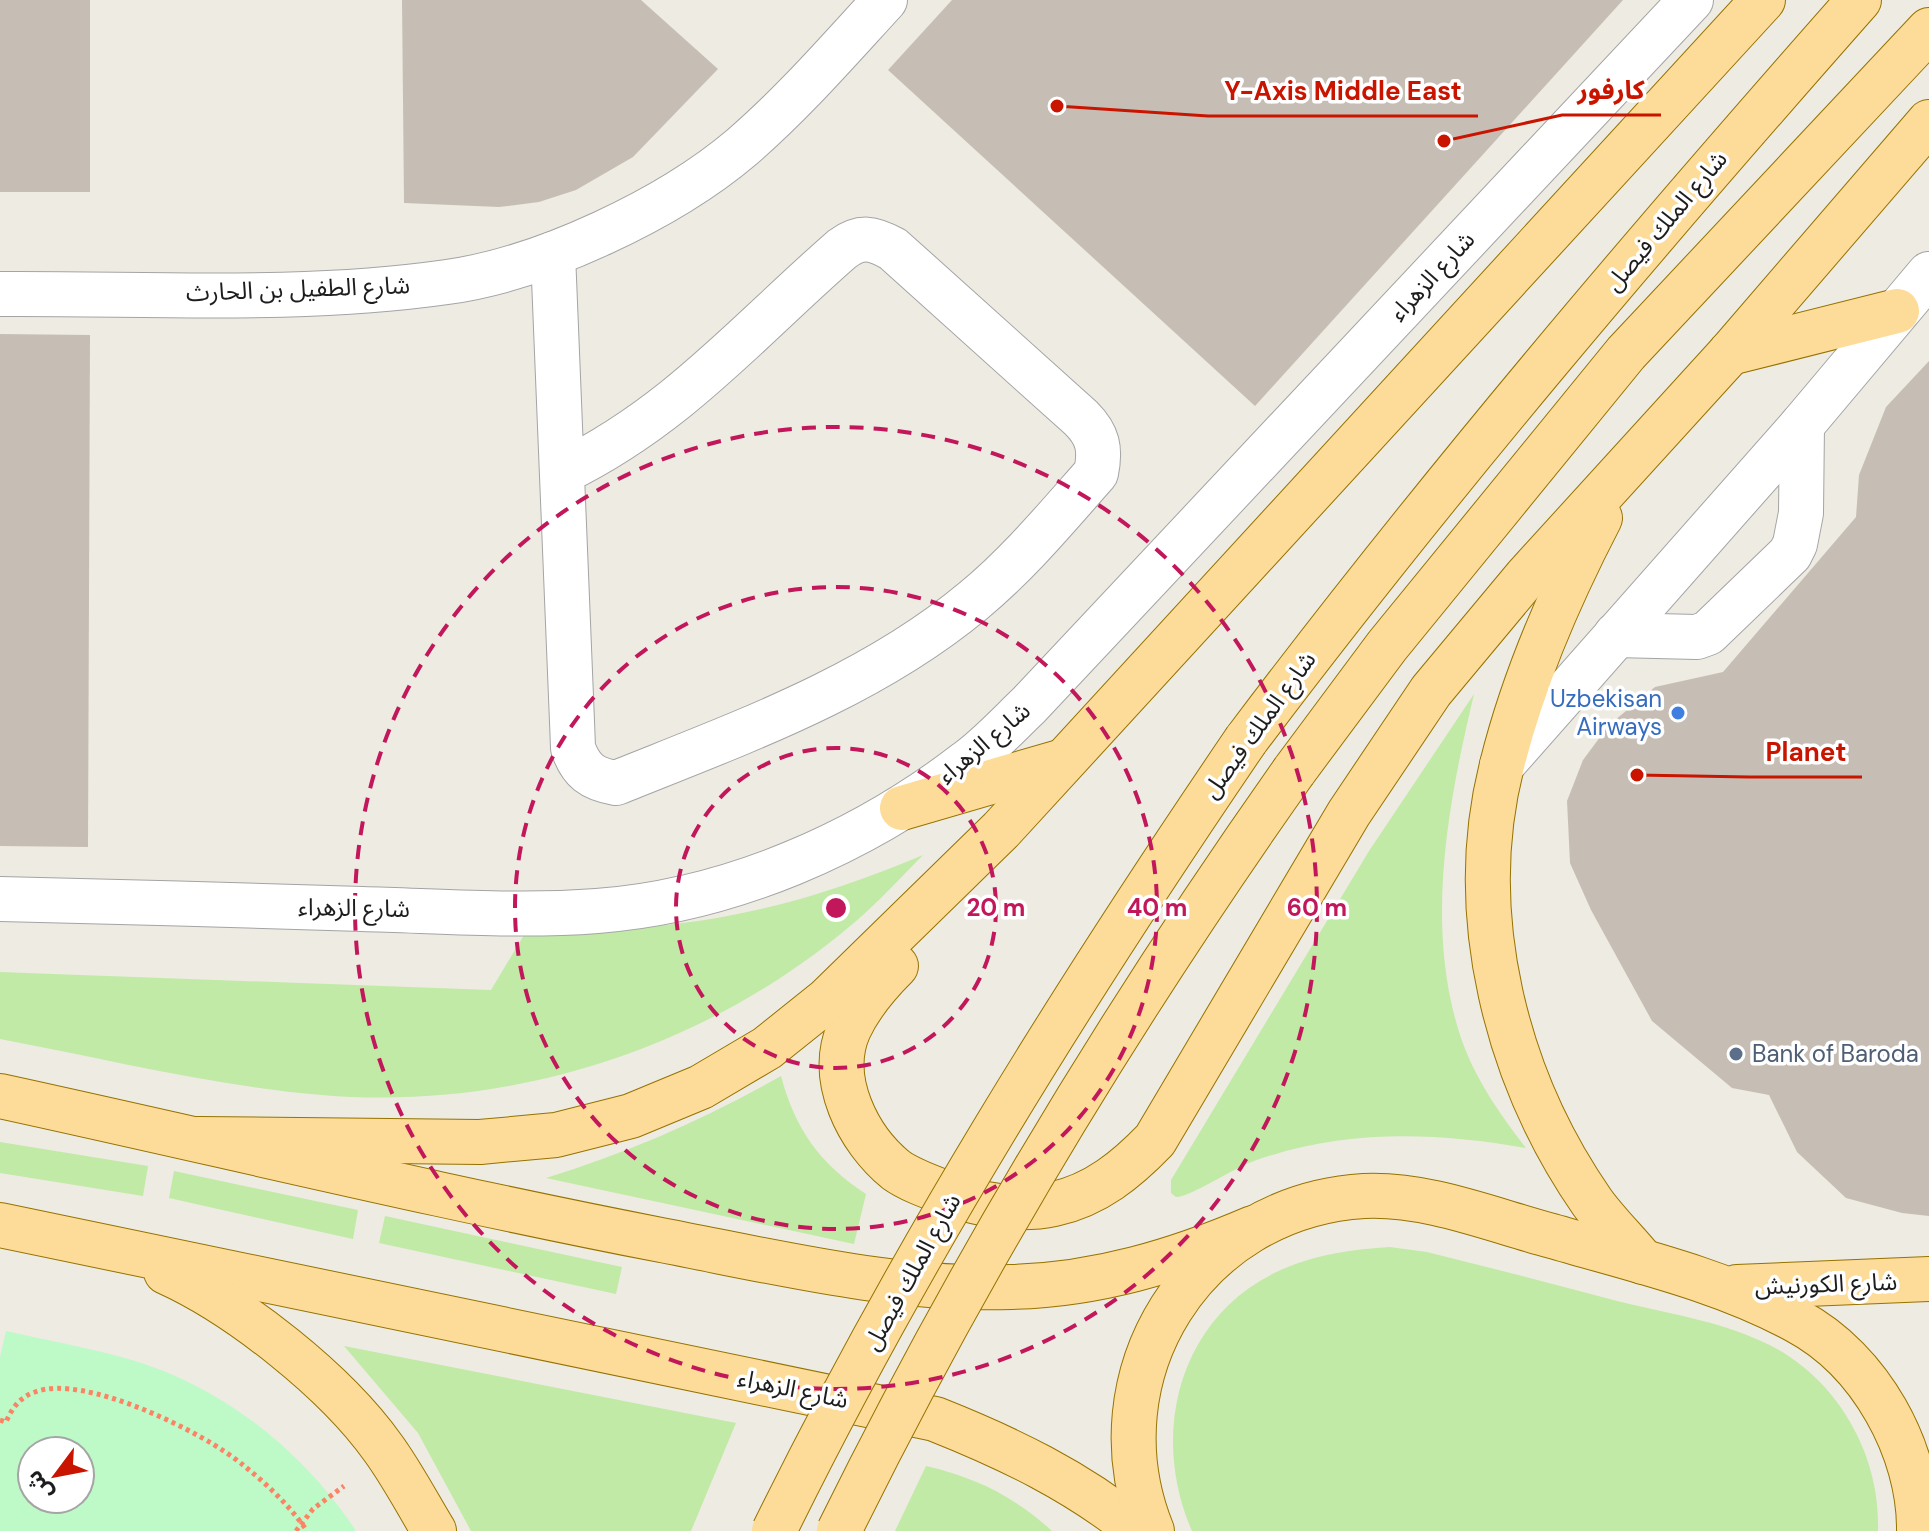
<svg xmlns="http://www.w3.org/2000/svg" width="1929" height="1531" font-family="'DM Sans','Noto Sans Arabic',sans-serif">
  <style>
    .grass { fill: #c1eaa7 }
    .park { fill: #bdfac8; fill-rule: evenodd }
    .building { fill: #c6beb5 }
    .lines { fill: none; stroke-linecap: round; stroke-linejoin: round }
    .minor-casing { stroke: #a4a4a4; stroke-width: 46 }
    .major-casing { stroke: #957300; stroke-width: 46 }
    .path { stroke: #fb8466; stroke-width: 5; stroke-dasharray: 4 4; stroke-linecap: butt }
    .minor { stroke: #fff; stroke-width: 44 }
    .major { stroke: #fddb98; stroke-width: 44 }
    .major-bridge-casing { stroke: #957300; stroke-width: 46; stroke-linecap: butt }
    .major-bridge { stroke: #fddb98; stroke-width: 44 }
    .ring { fill: none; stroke: #c2185b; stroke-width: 4; stroke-dasharray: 14 10 }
    .shop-dot { fill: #3f7fe0; stroke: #fff; stroke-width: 3 }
    .service-dot { fill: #5c6f8a; stroke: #fff; stroke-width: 3 }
    .labels { text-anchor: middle; stroke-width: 7; stroke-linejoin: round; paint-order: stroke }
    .street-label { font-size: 24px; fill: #1d1d1d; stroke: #fff }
    .shop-label { font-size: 24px; fill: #366cbe; stroke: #fff; text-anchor: end }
    .service-label { font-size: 24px; fill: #4e5e75; stroke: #fff; text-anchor: start }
    .centre { fill: #c2185b; stroke: #fff; stroke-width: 4 }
    .ring-label { font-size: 24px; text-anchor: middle; font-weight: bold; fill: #c2185b; stroke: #fff; stroke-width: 7; stroke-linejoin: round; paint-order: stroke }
    .leader { fill: none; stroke: #c91400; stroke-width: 3 }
    .callout-dot { fill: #c91400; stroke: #fff; stroke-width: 3 }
    .callout-label { font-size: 26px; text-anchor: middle; font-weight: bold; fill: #c91400; stroke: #fff; stroke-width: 7; stroke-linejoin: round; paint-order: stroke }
  </style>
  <rect width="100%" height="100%" fill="#eeebe2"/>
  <g class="grass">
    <path d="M1474,694C1448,804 1424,927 1461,1038C1475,1079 1500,1114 1526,1148C1433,1132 1344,1129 1254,1161C1235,1167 1191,1197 1176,1197L1171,1193V1180L1369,851Z"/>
    <path d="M923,855C903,875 884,896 863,915C717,1044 517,1112 322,1095C214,1086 106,1059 0,1039V972L491,990L527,930C675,934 786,913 923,855Z"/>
    <path d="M781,1076C795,1129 820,1164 866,1194L854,1244L546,1178C630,1152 705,1119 781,1076Z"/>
    <polygon points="0,1142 148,1166 143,1196 0,1173"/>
    <polygon points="174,1171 358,1210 353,1239 169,1198"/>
    <polygon points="385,1216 622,1267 616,1294 379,1243"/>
    <path d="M1390,1247L1427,1252C1492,1268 1557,1285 1621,1302C1667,1313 1718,1321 1761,1341C1834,1373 1881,1452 1878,1531H1192C1149,1433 1179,1314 1283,1269C1318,1254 1353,1249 1390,1247Z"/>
    <polygon points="344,1346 736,1423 691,1531 471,1531 418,1433"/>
    <path d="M926,1466C975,1477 1015,1497 1052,1531H895Z"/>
  </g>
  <path class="park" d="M6,1331C57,1343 112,1351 161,1370C241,1402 309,1459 356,1531H0V1357ZM32,1451H80V1499H32Z"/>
  <g class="building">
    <rect x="0" y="0" width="90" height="192"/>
    <polygon points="402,0 641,0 718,69 633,157 576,190 539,202 499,207 404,203"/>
    <polygon points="952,0 1623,0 1255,406 888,70"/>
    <polygon points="0,334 90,335 88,847 0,846"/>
    <polygon points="1929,361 1929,1216 1902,1213 1846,1198 1797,1152 1769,1095 1732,1088 1652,1021 1591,910 1570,863 1567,801 1583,760 1609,725 1655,687 1723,672 1856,517 1859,475 1886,407"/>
  </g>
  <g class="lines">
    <g class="minor-casing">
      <g id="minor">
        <path d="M553,254C560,418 567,583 573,748C581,771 592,779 616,783C740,733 870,687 973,601C1019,563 1057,517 1096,473C1101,449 1098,435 1081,418L893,249C873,238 861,235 842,249C748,331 677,416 562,472"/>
        <path d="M0,294C148,293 300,303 447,282C542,269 669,209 742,147C794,102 839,50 885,0"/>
        <polyline points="1616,635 1697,637 1708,633 1790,554 1795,544 1801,513 1802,425"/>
        <polyline points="1502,765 1802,425 1929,274"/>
        <path d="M0,899C121,902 241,905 362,909C440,911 519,917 597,911C730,901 862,843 967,762C989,746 1009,724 1029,705L1691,0"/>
      </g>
    </g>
    <g class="major-casing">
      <g id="major">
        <polyline points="1730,353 1897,311"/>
        <path d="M1600,518C1560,595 1523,680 1502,765C1464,914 1506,1078 1592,1202C1607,1223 1627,1242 1643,1262"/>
        <path d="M1246,740C1439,484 1647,240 1859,0"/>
        <polyline points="1294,771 1387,646 1626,353 1929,30"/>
        <polyline points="902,808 1063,761"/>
        <path d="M896,966C877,985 860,1005 849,1029C827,1079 858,1139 896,1170C910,1180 930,1187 946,1193C980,1205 1017,1212 1054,1204C1096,1195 1127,1169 1155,1140L1349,813L1431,691L1526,577L1730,353L1929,122"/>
        <path d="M0,1096C220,1144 439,1197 661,1240C776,1262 893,1291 1011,1287C1096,1285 1176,1261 1253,1228"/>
        <polyline points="198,1139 480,1142 556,1135 631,1116 701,1087 767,1048 827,1000 1001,830 1763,0"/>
        <path d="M0,1225L935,1419C1008,1448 1077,1481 1138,1531"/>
        <path d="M166,1272C239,1305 336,1382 383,1448C402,1474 417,1503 434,1531"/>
        <polyline points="1737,1287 1929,1279"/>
        <path d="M1152,1531C1089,1375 1195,1206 1364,1196C1427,1193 1492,1220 1552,1236C1635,1260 1722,1280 1797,1321C1870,1360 1920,1450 1919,1531"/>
      </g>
    </g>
    <g class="path">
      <path d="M0,1420L6,1422C12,1408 20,1397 35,1392C84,1373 205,1433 243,1465C267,1484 290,1506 307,1531"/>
      <polyline points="296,1531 313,1509 344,1486"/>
    </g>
    <use href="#minor" class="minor"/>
    <use href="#major" class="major"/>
    <g class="major-bridge-casing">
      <g id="major-bridge">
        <path d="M774,1531C910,1254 1073,994 1246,740"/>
        <path d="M839,1531C970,1265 1123,1013 1294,771"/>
      </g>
    </g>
    <use href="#major-bridge" class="major-bridge"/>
  </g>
  <g class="ring">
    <circle cx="836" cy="908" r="160"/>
    <circle cx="836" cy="908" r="321"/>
    <circle cx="836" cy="908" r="481"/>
  </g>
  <circle class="shop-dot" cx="1678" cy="713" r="8"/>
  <circle class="service-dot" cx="1736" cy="1054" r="8"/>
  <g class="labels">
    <g class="street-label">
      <text transform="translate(1666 221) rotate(-50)" y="8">شارع الملك فيصل</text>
      <text transform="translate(1432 276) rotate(-47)" y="8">شارع الزهراء</text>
      <text transform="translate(298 289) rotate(-2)" y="8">شارع الطفيل بن الحارث</text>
      <text transform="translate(1259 725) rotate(-54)" y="8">شارع الملك فيصل</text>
      <text transform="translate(984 743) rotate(-40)" y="8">شارع الزهراء</text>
      <text transform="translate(354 908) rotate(1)" y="8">شارع الزهراء</text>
      <text transform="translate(912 1272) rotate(-61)" y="8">شارع الملك فيصل</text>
      <text transform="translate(1826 1284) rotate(-2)" y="8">شارع الكورنيش</text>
      <text transform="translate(793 1389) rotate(12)" y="8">شارع الزهراء</text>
    </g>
    <g class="shop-label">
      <text x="1662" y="707">Uzbekisan<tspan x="1662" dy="28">Airways</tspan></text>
    </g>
    <g class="service-label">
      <text x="1752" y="1062">Bank of Baroda</text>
    </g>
  </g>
  <circle cx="836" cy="908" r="12" class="centre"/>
  <g class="ring-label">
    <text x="996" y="916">20 m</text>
    <text x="1157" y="916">40 m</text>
    <text x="1317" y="916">60 m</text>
  </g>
  <path class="leader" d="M1444 141L1562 115H1661M1057 106L1208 116H1478M1637 775L1749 777H1862"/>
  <g class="callout-dot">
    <circle cx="1444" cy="141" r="8"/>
    <circle cx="1057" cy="106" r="8"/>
    <circle cx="1637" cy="775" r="8"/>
  </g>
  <g class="callout-label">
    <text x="1611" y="99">كارفور</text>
    <text x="1343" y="100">Y-Axis Middle East</text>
    <text x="1806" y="761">Planet</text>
  </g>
  <g transform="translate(56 1475) rotate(238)"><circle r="38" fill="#ffffff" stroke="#a5a5a5" stroke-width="2"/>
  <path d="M0-6L14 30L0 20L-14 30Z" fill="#c91400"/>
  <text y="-12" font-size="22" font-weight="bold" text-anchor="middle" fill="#1d1d1d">ش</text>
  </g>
</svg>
